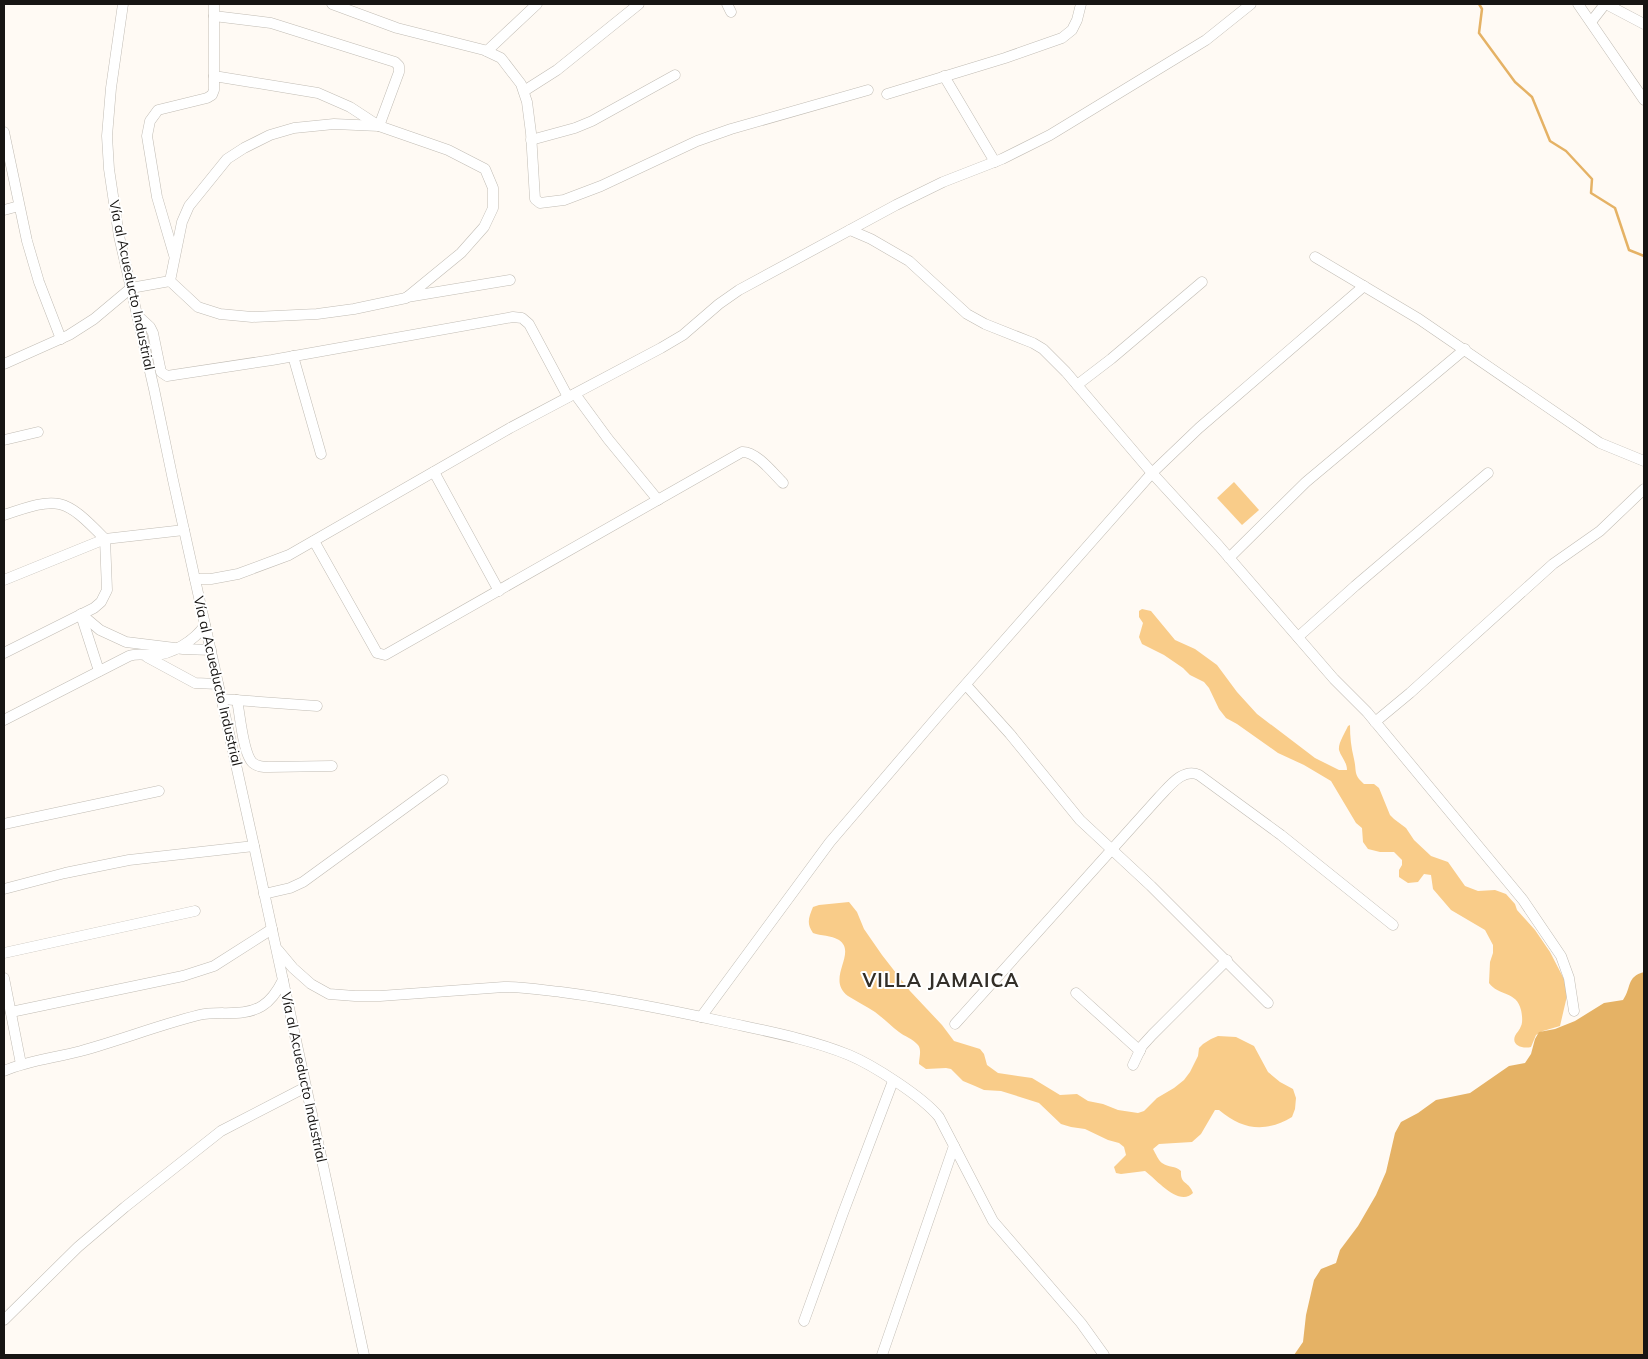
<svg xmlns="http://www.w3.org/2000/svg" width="1648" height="1359" font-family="Mulish,sans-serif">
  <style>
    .green { fill: #f9cc89 }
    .water { fill: #e5b265 }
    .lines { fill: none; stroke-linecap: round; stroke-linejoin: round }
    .stream { stroke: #e5b265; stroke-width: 2.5 }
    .minor-casing { stroke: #c1bcb4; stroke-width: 11 }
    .minor { stroke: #fff; stroke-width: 10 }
    .labels { text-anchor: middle; stroke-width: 4; stroke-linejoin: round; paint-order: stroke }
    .street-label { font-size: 14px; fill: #171513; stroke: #fff }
    .district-label { font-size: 19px; font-weight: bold; letter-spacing: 1px; fill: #332f29; stroke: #fff }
  </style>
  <rect width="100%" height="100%" fill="#fffaf4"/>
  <g class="green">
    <polygon points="1234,482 1259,510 1242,525 1217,498"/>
    <path d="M1142,609L1151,611L1175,640L1195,649L1217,665L1237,692L1257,714L1315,758L1339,770H1347C1347,762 1341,757 1339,750C1338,743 1345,733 1348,726L1350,725C1350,737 1351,747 1354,759C1357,772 1353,774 1364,784H1374L1379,788L1390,815L1394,819L1406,828L1414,840L1431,856L1448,862L1465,886L1478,891L1495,890L1506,894L1515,904L1517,910L1535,930L1550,952L1565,981L1567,996L1560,1026L1543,1031L1536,1035L1531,1047C1524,1049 1511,1046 1515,1036C1516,1033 1520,1030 1521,1026C1523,1022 1522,1014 1521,1010C1517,991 1498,996 1489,983L1490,962L1493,953V945L1485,930L1451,910L1433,889L1431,875L1424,874L1418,882L1408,883L1399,877V870L1402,865V860L1394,852H1380L1368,849L1363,842L1362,828L1356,823L1331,781L1304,765L1278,753L1237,724L1226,718L1219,709L1209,688L1204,682L1190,675L1183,668L1164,655L1142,644L1139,637L1143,623L1139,617V611Z"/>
    <path d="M849,902L857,912L864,929L882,955L910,991L942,1025L954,1041L980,1049L984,1054L987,1065L998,1073L1032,1078L1060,1095L1077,1094L1088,1101L1103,1104L1118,1110L1138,1113L1144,1111L1157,1098L1174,1088L1184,1080L1190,1072L1198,1056L1199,1048L1203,1044L1211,1039L1218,1036L1236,1037L1254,1046L1268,1072L1280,1082L1293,1089L1296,1098L1295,1109L1292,1117C1265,1133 1243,1130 1219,1110H1215L1201,1134L1192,1142L1159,1144L1153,1149C1156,1154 1158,1160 1162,1163C1169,1168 1175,1165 1181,1171C1180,1185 1189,1181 1193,1193C1179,1207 1157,1180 1145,1171L1121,1174L1116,1173L1114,1167L1126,1155L1124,1147L1119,1143L1108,1140L1085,1129L1071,1127L1061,1124L1039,1103L1001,1091L984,1090L975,1086L963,1081L951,1069L946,1068L926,1069L919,1064C919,1058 922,1050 918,1045C913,1039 904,1036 899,1032C890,1025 883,1018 875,1012C866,1006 856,1001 848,996C825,979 858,953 839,940C831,935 821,936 813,933C806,923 809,917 813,907L819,905Z"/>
  </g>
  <path class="water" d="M1644,972V1355H1294L1303,1342L1306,1315L1314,1280L1321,1269L1336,1263L1340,1250L1358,1226L1376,1195L1386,1172L1395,1133L1401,1122L1418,1113L1436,1100L1470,1093L1509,1066L1525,1063L1531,1054L1535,1039L1539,1032L1555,1029L1575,1021L1604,1003L1623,1000C1632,987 1626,977 1644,972Z"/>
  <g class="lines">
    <polyline class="stream" points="1479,4 1482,9 1479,33 1515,82 1532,97 1550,141 1566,151 1592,179 1591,193 1615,208 1629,250 1644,256"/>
    <g class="minor-casing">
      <g id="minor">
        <polyline points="123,4 111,88 107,136 109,169 119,236 154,389 173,480 254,846 364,1355"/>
        <polyline points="332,4 397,28 484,50 501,58 521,84 527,102 531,133 535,199 540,203 564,200 601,186 697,141 731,129 868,90"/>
        <polyline points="727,4 731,12"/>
        <polyline points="1578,4 1644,100"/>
        <polyline points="1606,4 1644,24"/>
        <polyline points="214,16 271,23 395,62 399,66 399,72 379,126 350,107 318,93 214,76"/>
        <polyline points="1591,22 1605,4"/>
        <polyline points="487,51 537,4"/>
        <polyline points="944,76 995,162"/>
        <polyline points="524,91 557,70 639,4"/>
        <polyline points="887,94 1005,58 1062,38 1072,30 1077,20 1081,4"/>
        <polygon points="334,124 379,126 448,150 485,169 493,188 493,208 484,227 461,253 406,298 354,309 317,314 252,317 220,314 198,307 170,281 182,222 189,206 227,159 244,148 270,135 294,128"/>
        <polyline points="4,132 27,241 39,282 61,339"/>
        <polyline points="531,140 575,128 592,121 675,75"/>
        <polyline points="4,210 19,206"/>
        <polyline points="850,230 871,239 909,261 967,314 985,324 1033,343 1043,349 1066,372 1152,473 1219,546 1334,679 1367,712 1523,900 1561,956 1569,978 1574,1011"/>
        <polyline points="174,255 157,197 147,136 150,121 158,110 207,98 212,95 214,90 214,4"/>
        <polyline points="1315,257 1419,319 1600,443 1644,461"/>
        <polyline points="407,297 510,280"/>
        <polyline points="137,315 150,327 153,333 161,372 167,376 272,360 513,317 522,318 529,324 568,397"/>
        <polyline points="293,356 321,454"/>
        <polyline points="4,364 69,335 94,319 131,288 170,281"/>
        <polyline points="1077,385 1111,359 1202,282"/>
        <polyline points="575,394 608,439 658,500"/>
        <polyline points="4,440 38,432"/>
        <polyline points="434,472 499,591"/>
        <path d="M4,515C59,496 64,497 105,539L107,590L101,602L94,608L4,653"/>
        <path d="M314,541L372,644L377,653L385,655L742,452C756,451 773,473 783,483"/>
        <polyline points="1229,558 1306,482 1465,349"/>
        <polyline points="195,579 211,579 238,574 289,555 510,428 661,348 683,335 719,304 739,290 896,205 943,182 1002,159 1050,135 1206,40 1251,4"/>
        <polyline points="4,580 105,539 184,530"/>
        <polyline points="81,614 100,630 126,642 183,649 211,650"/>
        <polyline points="81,615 99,671"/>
        <polyline points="1298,637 1355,586 1488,473"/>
        <polyline points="147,657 195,683 218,684"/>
        <polyline points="966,685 1010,734 1080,820 1151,886 1268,1003"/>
        <polyline points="221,699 317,706"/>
        <path d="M237,700C240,714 243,755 253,763C258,767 263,767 269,767L332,766"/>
        <path d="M4,720L129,656C137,653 144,655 153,655C172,655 195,640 205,625"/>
        <polyline points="1375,722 1410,693 1553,564 1600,531 1644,489"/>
        <polyline points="4,824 159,791"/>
        <polyline points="4,889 65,873 129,860 254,846"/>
        <polyline points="264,894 290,888 303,882 443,780"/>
        <path d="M278,950L293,968L311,984L329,994L355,996H380L504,987C523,987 542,990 561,992C616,999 670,1010 725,1022C766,1031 810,1039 849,1055C873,1065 923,1097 939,1117L993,1221L1081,1323L1104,1355"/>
        <polyline points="4,953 195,911"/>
        <polyline points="4,978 21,1064"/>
        <polyline points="1076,993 1140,1051"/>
        <polyline points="11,1012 183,976 214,966 272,929"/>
        <polyline points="701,1017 830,842 943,710 1152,473 1199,428 1364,286"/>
        <path d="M955,1024L1159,797C1169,787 1183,767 1199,775L1281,835L1393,925"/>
        <polyline points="1133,1065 1142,1046 1152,1035 1227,960"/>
        <path d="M4,1071C29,1060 55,1058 81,1051C121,1040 159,1025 199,1015C220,1010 242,1018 262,1006C272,1000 278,990 283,980"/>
        <polyline points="4,1320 78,1247 125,1207 221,1131 306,1087"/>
        <polyline points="804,1321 843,1213 893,1081"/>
        <polyline points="882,1355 954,1146"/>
      </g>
    </g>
    <use href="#minor" class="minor"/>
  </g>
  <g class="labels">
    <g class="street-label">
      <text transform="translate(132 285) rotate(78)" y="5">Vía al Acueducto Industrial</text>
      <text transform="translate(218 681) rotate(77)" y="5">Vía al Acueducto Industrial</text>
      <text transform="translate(304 1077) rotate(78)" y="5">Vía al Acueducto Industrial</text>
    </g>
    <g class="district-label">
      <text x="941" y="987">VILLA JAMAICA</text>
    </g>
  </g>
  <rect width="1648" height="1359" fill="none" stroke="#171513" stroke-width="10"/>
</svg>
